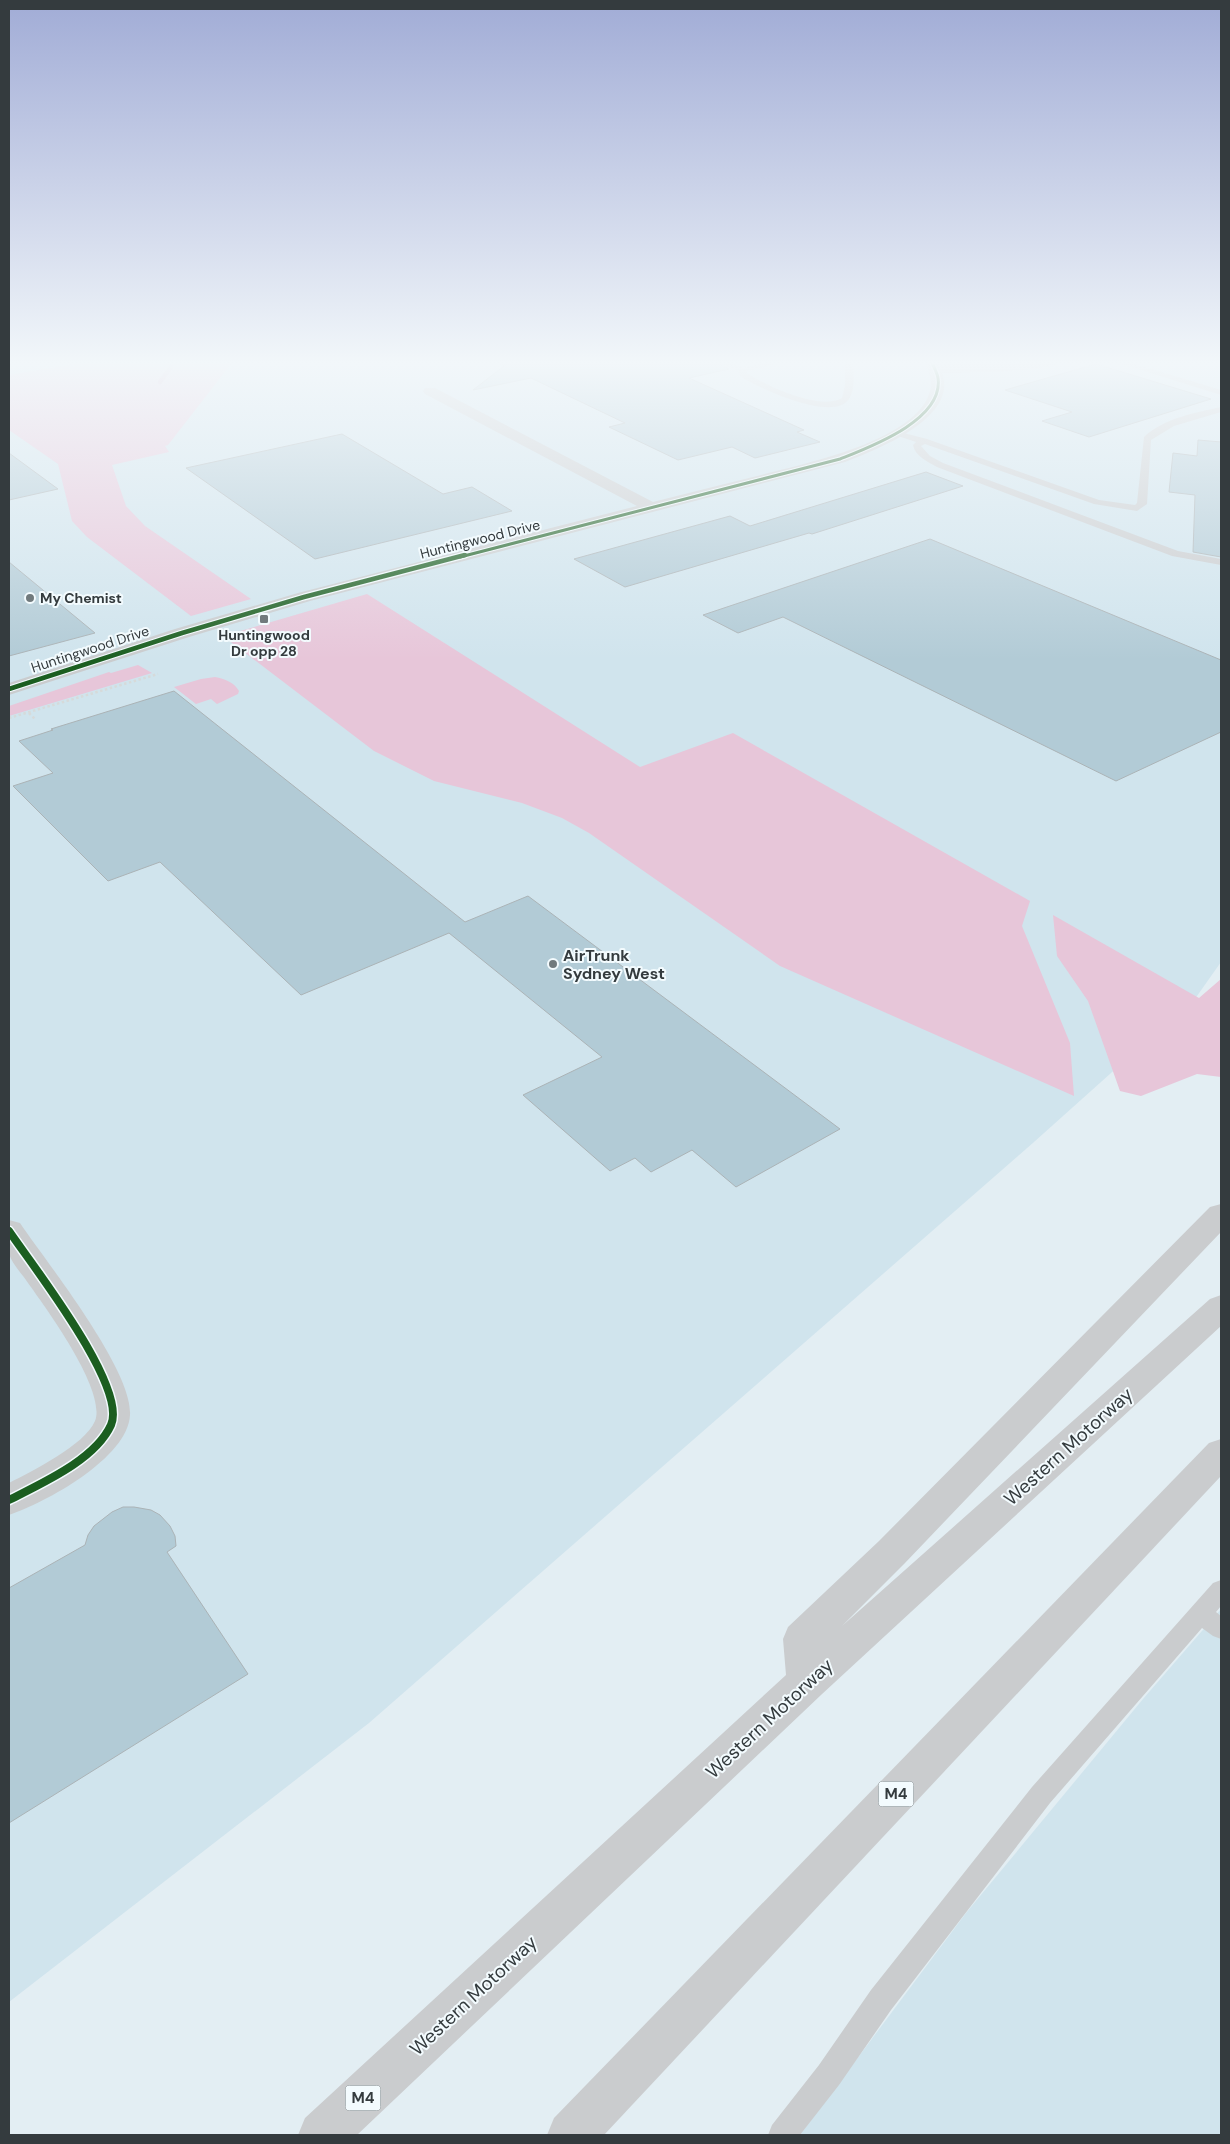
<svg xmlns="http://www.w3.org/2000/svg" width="1230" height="2144" font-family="'DM Sans',sans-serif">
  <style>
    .built { fill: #d0e4ed }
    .green { fill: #e7c6d9 }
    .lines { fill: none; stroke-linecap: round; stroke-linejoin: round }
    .stream { stroke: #d8a0bc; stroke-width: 4.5 }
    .building { fill: #b2cbd6; stroke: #abb3b6 }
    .path { stroke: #d6dada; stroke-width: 2.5; stroke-dasharray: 2.5 2.5; stroke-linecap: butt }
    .service { fill: #caccce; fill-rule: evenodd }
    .minor { fill: #caccce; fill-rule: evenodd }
    .trunk { fill: #caccce; fill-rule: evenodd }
    .motorway { fill: #caccce; fill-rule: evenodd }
    .cycleway-far2-casing { stroke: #f3fbfe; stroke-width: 5 }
    .cycleway-far1-casing { stroke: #f3fbfe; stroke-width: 7 }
    .cycleway-casing { stroke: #f3fbfe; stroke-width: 11 }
    .cycleway-far2 { stroke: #1b5e20; stroke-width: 3 }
    .cycleway-far1 { stroke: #1b5e20; stroke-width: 4.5 }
    .cycleway { stroke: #1b5e20; stroke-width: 8 }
    .poi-dot { fill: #717a7d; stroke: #f3fbfe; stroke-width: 2 }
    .labels { text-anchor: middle; stroke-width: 4; stroke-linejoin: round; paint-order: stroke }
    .far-street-label { font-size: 14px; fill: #343b3e; stroke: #f3fbfe }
    .far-poi-label { font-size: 14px; font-weight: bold; fill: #343b3e; stroke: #f3fbfe; text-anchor: start }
    .shield { fill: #f3fbfe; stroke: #6d7578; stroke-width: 1 }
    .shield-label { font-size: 15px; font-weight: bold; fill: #343b3e }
    .poi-label { font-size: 16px; font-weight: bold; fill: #343b3e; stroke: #f3fbfe; text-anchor: start }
    .near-street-label { font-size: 19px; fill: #343b3e; stroke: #f3fbfe }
  </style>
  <rect width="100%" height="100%" fill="#e3eef3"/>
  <g class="built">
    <polygon points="9,360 1221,360 1221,962 1197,996 1034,1142 369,1723 9,2002"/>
    <polygon points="1221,1609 1221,2135 800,2135 966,1913 1143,1699"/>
  </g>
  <g class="green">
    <polygon points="96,360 225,360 231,364 168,445 165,446 169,452 112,465 126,506 145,526 251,599 191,616 87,537 72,521 58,464 9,430 9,375"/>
    <polygon points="367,594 640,767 733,733 1030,901 1022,926 1070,1043 1074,1096 780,966 589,833 562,818 522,803 434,781 374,751 223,636"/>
    <polygon points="138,665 152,673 9,716 9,706 109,672 111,673"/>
    <path d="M215,677C225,679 234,682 239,691L238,694L217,704L211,699L196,704L174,687L201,679Z"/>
    <polygon points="1053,915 1199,998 1221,979 1221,1077 1197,1074 1141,1096 1120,1091 1088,1001 1057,956"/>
  </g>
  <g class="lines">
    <polyline class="stream" points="160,382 171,367 170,362"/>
  </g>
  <g class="building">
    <polygon points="492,360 711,360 729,369 689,378 804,430 797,432 820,442 755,458 732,447 678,460 609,427 625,423 531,378 473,390 504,366"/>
    <polygon points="1096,364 1211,399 1089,437 1042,421 1072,412 1005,390"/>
    <polygon points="342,434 443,494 472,487 512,511 315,559 186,468"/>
    <polygon points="1198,440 1221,442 1221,557 1193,552 1195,495 1169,492 1173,453 1197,456"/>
    <polygon points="9,453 58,489 9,500"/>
    <polygon points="926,472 963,486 812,534 809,533 625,587 574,559 730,516 750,526"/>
    <polygon points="930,539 1221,660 1221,732 1116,781 783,617 738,633 703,615"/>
    <polygon points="9,562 95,633 9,656"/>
    <polygon points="174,691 465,922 528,896 840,1129 736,1187 692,1150 651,1172 635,1158 610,1171 523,1095 602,1057 449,933 301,995 160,862 108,881 13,786 53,773 19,741 53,730 51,729"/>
    <polygon points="123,1507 134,1507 151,1510 160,1515 170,1526 175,1536 176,1546 167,1552 248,1674 9,1823 9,1588 85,1545 88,1535 94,1526 112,1512"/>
  </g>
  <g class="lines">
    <g class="path">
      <polyline points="29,713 36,720"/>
      <polyline points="9,718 158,674"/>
    </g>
    <g class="service">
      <path d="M713,360H725L744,368L776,360H791L747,371V373C766,386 820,411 842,398L845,385V360H853C853,372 856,388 849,399C833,423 758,388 740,376L739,371Z"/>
      <polygon points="1109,360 1122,360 1221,390 1221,395"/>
      <path d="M1221,407V412L1174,426L1151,440L1147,504L1137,511L1094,504L925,444L921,446L930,456L943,463L1178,551L1221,559V565L1172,556L937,467C928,462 915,456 913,445L916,442L892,434L896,431L927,439L1099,500L1135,505L1137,503L1144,437C1164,418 1195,413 1221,407Z"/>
      <polygon points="1221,1580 1221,1606 1216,1612 1221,1616 1221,1639 1213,1636 1202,1628 1050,1803 891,2010 839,2085 800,2135 768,2135 772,2125 819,2065 871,1990 1032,1787 1213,1583"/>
    </g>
    <g class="minor">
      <path d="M925,360H938L939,365L1062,360C1051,373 963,372 942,373C959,418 876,450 845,462L310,601L189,637L9,695V683L175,629L298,593L637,506L425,394L423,391L425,388H435L653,502C686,494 719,485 753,477C798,465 907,444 928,397C934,384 929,372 925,360Z"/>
      <path d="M9,1220L20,1223C47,1263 133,1370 130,1415C128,1458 45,1503 9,1515V1483C32,1471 85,1445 95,1421C107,1391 46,1308 28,1283C23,1275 12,1264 9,1254C6,1245 8,1229 9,1220Z"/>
    </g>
    <polygon class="trunk" points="9,360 20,360 19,363 9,365"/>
    <g class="motorway">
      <polygon points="1221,1204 1221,1232 905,1563 842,1626 1210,1299 1221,1295 1221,1326 821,1695 357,2135 298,2135 305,2118 786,1675 783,1639 788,1627 879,1541 1210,1207"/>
      <polygon points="1221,1439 1221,1476 604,2135 547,2135 554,2118 1209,1443"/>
    </g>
    <g class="cycleway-far2-casing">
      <path id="cycleway-far2" d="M460,557L840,459C870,447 944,420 938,378C937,372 933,366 931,360"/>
    </g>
    <g class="cycleway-far1-casing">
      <polyline id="cycleway-far1" points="9,689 182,633 304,597 465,555"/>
    </g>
    <g class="cycleway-casing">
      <path id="cycleway" d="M9,1231C32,1265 128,1387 111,1425C95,1460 42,1483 9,1500"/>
    </g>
    <use href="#cycleway-far2" class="cycleway-far2"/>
    <use href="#cycleway-far1" class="cycleway-far1"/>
    <use href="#cycleway" class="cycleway"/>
  </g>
  <linearGradient id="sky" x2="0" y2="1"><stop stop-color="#a1acd6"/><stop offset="0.55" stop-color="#f2f7fa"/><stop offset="1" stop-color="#f2f7fa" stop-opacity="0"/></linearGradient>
  <rect width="1230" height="660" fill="url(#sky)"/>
  <g class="poi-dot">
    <circle cx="30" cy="598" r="5"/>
    <rect x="259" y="614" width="10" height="10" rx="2.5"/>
    <circle cx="553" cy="964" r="5"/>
  </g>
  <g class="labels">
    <g class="far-street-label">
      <text transform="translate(480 539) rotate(-14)" y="5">Huntingwood Drive</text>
      <text transform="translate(90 649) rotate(-18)" y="5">Huntingwood Drive</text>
    </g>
    <g class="far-poi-label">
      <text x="40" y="603">My Chemist</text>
      <text x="264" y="640" text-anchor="middle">Huntingwood<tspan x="264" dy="16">Dr opp 28</tspan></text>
    </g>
    <g class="shield">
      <rect x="878.5" y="1781.5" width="35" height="25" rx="4"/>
      <rect x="345.5" y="2085.5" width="35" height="25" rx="4"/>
    </g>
    <g class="shield-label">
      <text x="896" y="1799">M4</text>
      <text x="363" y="2103">M4</text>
    </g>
    <g class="poi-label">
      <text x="563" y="961">AirTrunk<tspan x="563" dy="18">Sydney West</tspan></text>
    </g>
    <g class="near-street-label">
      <text transform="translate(1068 1446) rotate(-42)" y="7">Western Motorway</text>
      <text transform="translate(769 1718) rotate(-43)" y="7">Western Motorway</text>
      <text transform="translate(473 1995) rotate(-43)" y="7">Western Motorway</text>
    </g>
  </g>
  <rect width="1230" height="2144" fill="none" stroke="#343b3e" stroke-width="20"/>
</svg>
